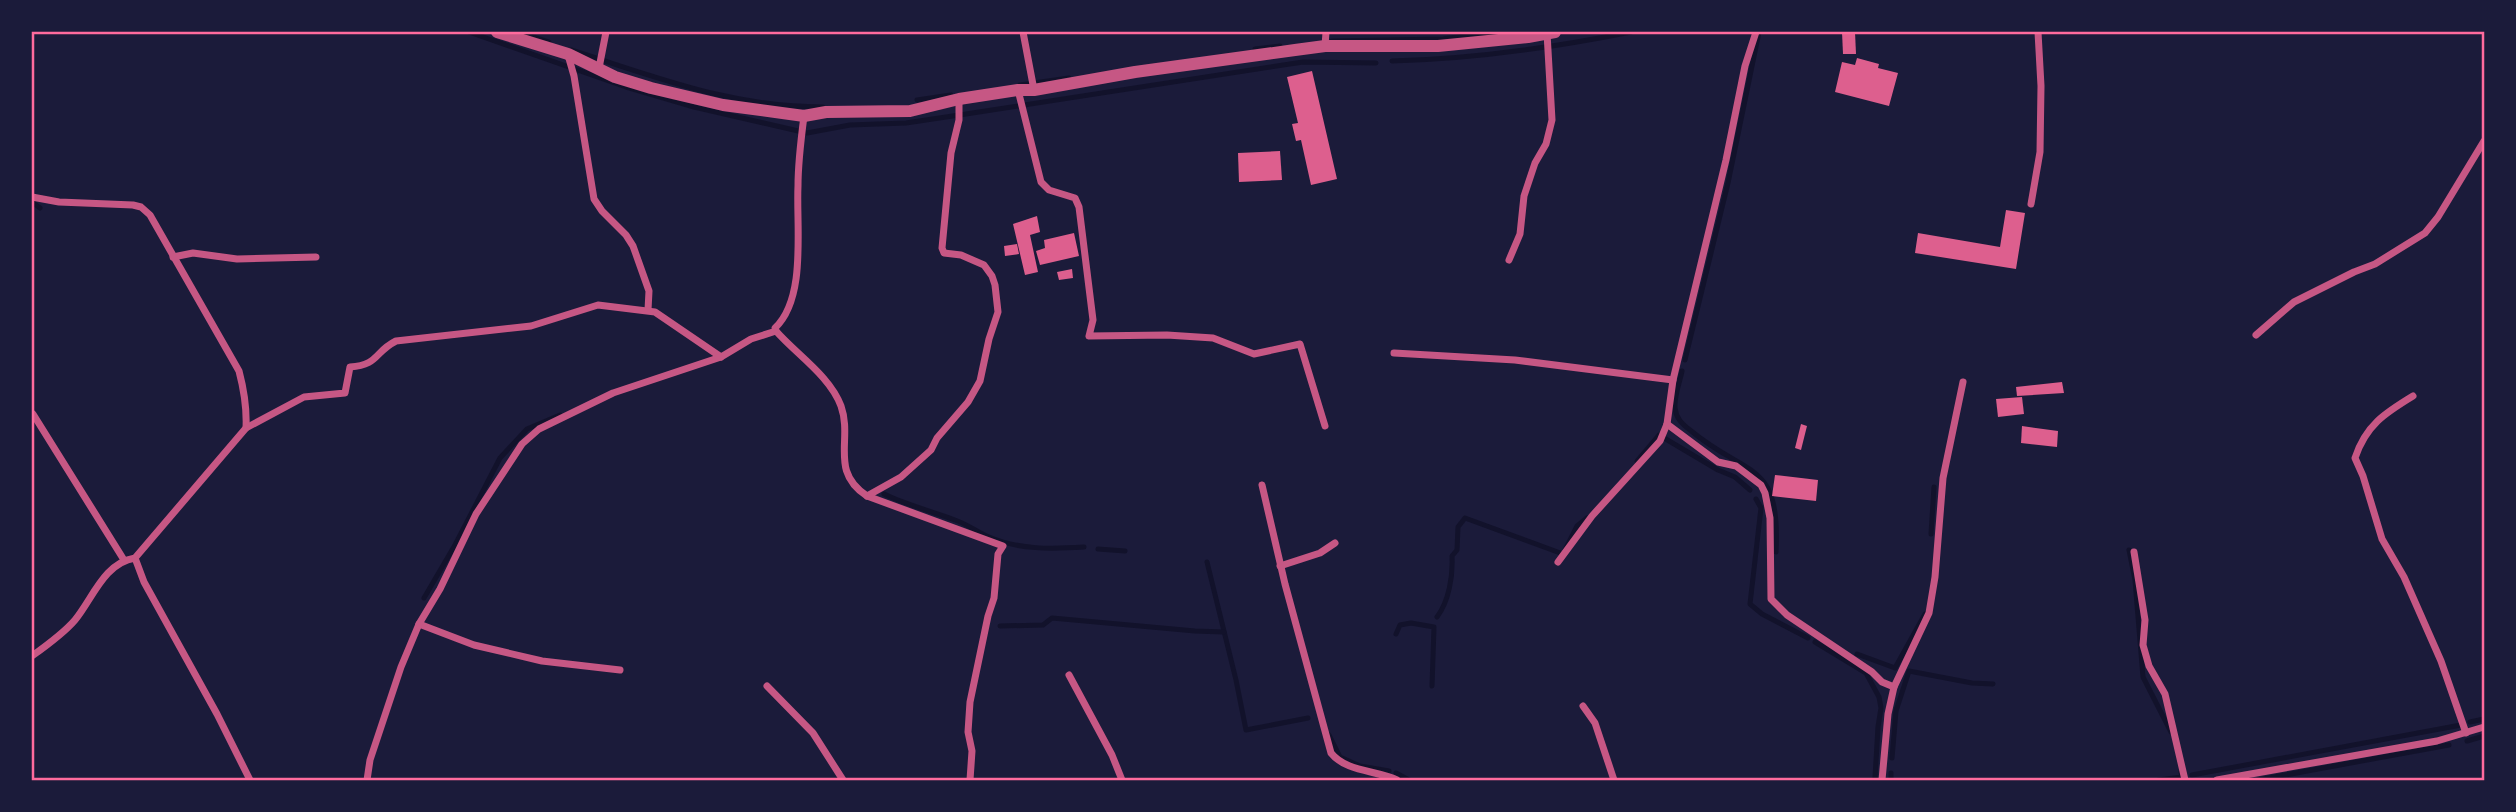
<svg xmlns="http://www.w3.org/2000/svg" width="2516" height="812" font-family="'Golos Text',sans-serif">
  <style>
    .lines { fill: none; stroke-linecap: round; stroke-linejoin: round }
    .stream { stroke: #12122b; stroke-width: 5 }
    .building { fill: #dd5f8e }
    .minor { stroke: #c65784; stroke-width: 7 }
    .tertiary { stroke: #c65784; stroke-width: 12 }
    .neatline { fill: none; stroke: #ff6b9d; stroke-width: 2.5 }
  </style>
  <rect width="100%" height="100%" fill="#1b1b3a"/>
  <g class="lines">
    <g class="stream">
      <polyline points="469,32 626,87 694,107 807,133 850,125 906,123 966,114 1303,62 1376,63"/>
      <polyline points="519,32 549,42"/>
      <polyline points="1332,41 1443,39 1495,32"/>
      <polyline points="1255,49 1280,46"/>
      <path d="M571,50C657,77 730,107 823,107"/>
      <path d="M1392,61C1473,59 1551,48 1631,32"/>
      <polyline points="1020,85 1069,78"/>
      <polyline points="917,100 951,95"/>
      <polyline points="32,202 40,208"/>
      <polyline points="1685,360 1728,183 1759,32"/>
      <path d="M1682,371C1680,382 1674,396 1675,408C1676,418 1682,424 1690,430C1747,478 1781,459 1776,552"/>
      <polyline points="1637,461 1659,435 1718,470 1735,477 1750,490"/>
      <path d="M884,494C907,505 931,511 955,520C967,524 977,532 989,537C1019,550 1052,549 1084,547"/>
      <polyline points="1756,499 1761,508 1750,604 1762,614 1808,638"/>
      <polyline points="1931,534 1934,487"/>
      <polyline points="1098,549 1125,551"/>
      <polyline points="2129,550 2135,580 2143,677 2171,732"/>
      <polyline points="1207,562 1236,680 1246,730 1308,718"/>
      <polyline points="424,598 455,545 500,458 527,429 560,415"/>
      <path d="M1437,617C1449,601 1453,576 1452,556L1457,550L1458,527L1465,518L1563,554L1577,526L1587,518"/>
      <polyline points="1000,626 1043,625 1052,618 1195,631 1224,632"/>
      <polyline points="1396,634 1400,625 1411,623 1434,627 1432,686"/>
      <polyline points="1815,642 1866,673 1879,697 1881,708 1878,727 1875,778"/>
      <polyline points="1857,654 1895,668 1925,614"/>
      <polyline points="2470,722 2484,719"/>
      <polyline points="1329,735 1340,757 1360,766 1389,771"/>
      <polyline points="2467,741 2484,736"/>
      <polyline points="1892,758 1896,711 1909,671 1972,683 1993,684"/>
      <polyline points="1396,773 1409,780"/>
      <polyline points="1891,773 1891,780"/>
      <polyline points="2192,775 2461,725"/>
      <polyline points="2159,780 2182,777 2181,772"/>
      <polyline points="2258,780 2449,745"/>
    </g>
  </g>
  <g class="building">
    <polygon points="1842,32 1855,32 1856,54 1843,54"/>
    <polygon points="1857,58 1879,64 1878,68 1898,73 1889,106 1835,92 1842,62 1855,65"/>
    <polygon points="1312,71 1337,179 1311,185 1301,140 1296,141 1292,124 1298,123 1287,77"/>
    <polygon points="1280,151 1282,180 1239,182 1238,153"/>
    <polygon points="2006,210 2025,213 2016,269 1915,253 1918,233 2000,247"/>
    <polygon points="1037,216 1040,232 1030,235 1038,272 1025,275 1013,224"/>
    <polygon points="1074,233 1079,256 1040,265 1036,251 1045,248 1044,240"/>
    <polygon points="1017,244 1019,254 1005,256 1004,246"/>
    <polygon points="1072,269 1073,278 1059,280 1057,272"/>
    <polygon points="2062,382 2064,393 2017,396 2016,387"/>
    <polygon points="2022,397 2024,414 1998,417 1996,399"/>
    <polygon points="1801,424 1807,426 1801,450 1795,448"/>
    <polygon points="2022,426 2058,431 2057,447 2021,443"/>
    <polygon points="1775,475 1818,480 1816,501 1772,496"/>
  </g>
  <g class="lines">
    <g class="minor">
      <polyline points="1023,32 1034,90"/>
      <polyline points="1325,46 1326,32"/>
      <polyline points="568,55 574,76 594,199 602,211 626,235 633,246 649,291 648,310"/>
      <polyline points="599,68 606,32"/>
      <polyline points="1018,90 1041,182 1049,190 1075,198 1079,207 1093,320 1089,336 1167,335 1213,338 1254,354 1300,344 1325,426"/>
      <path d="M32,197L59,202L133,205L141,207L150,215L239,371C244,390 247,407 246,428L135,558C104,563 93,598 75,620C64,633 46,646 32,656"/>
      <polyline points="2031,204 2040,152 2041,86 2038,32"/>
      <polyline points="173,257 193,253 237,259 316,257"/>
      <polyline points="1509,260 1520,234 1524,196 1535,163 1546,144 1552,120 1547,33"/>
      <path d="M776,331C796,354 830,376 841,406C853,440 829,471 867,496L1003,546L998,554L994,598L988,616L970,702L968,732L972,751L970,780"/>
      <polyline points="2256,335 2294,302 2354,272 2375,264 2425,233 2438,217 2484,141"/>
      <polyline points="1394,353 1515,360 1673,380"/>
      <path d="M2413,396C2385,413 2366,425 2355,458L2363,476L2382,539L2404,577L2441,661L2466,733"/>
      <polyline points="33,414 124,560"/>
      <polyline points="1667,424 1718,462 1736,466 1761,485 1765,493 1770,518 1771,599 1787,615 1872,672 1882,682 1894,687 1888,714 1882,780"/>
      <path d="M246,428L304,397L345,393L350,367C379,365 374,352 396,341L531,326L598,305L655,312L721,357"/>
      <path d="M1262,485L1285,584L1331,753C1346,772 1376,770 1397,780"/>
      <polyline points="867,496 901,477 931,450 937,438 968,402 980,381 989,339 998,312 995,285 992,276 984,265 961,255 944,253 942,248 951,153 959,120 959,99"/>
      <polyline points="2134,552 2145,620 2143,645 2149,666 2165,694 2185,780"/>
      <polyline points="135,558 144,582 217,714 250,780"/>
      <polyline points="1558,562 1592,516 1660,441 1667,424 1673,380 1726,160 1745,66 1756,32"/>
      <polyline points="1280,566 1320,553 1335,543"/>
      <polyline points="419,624 474,645 542,661 620,670"/>
      <polyline points="1069,675 1112,755 1122,780"/>
      <polyline points="767,686 813,733 843,780"/>
      <polyline points="1894,687 1929,613 1935,577 1943,478 1963,382"/>
      <polyline points="1583,706 1595,723 1614,780"/>
      <path d="M367,780L370,760L401,667L419,624L440,589L476,514L522,444L539,429L613,393L721,357L751,339L776,331L775,328C807,298 796,226 798,186C798,162 801,139 804,116"/>
      <polyline points="2217,780 2437,741 2484,727"/>
    </g>
    <polyline class="tertiary" points="497,32 568,54 615,77 651,88 723,105 804,116 826,112 910,111 959,99 1018,90 1034,90 1135,72 1295,50 1325,46 1438,46 1528,37 1555,32"/>
  </g>
  <rect width="2516" height="812" fill="none" stroke="#1b1b3a" stroke-width="66"/>
  <rect x="33" y="33" width="2450" height="746" class="neatline"/>
</svg>
